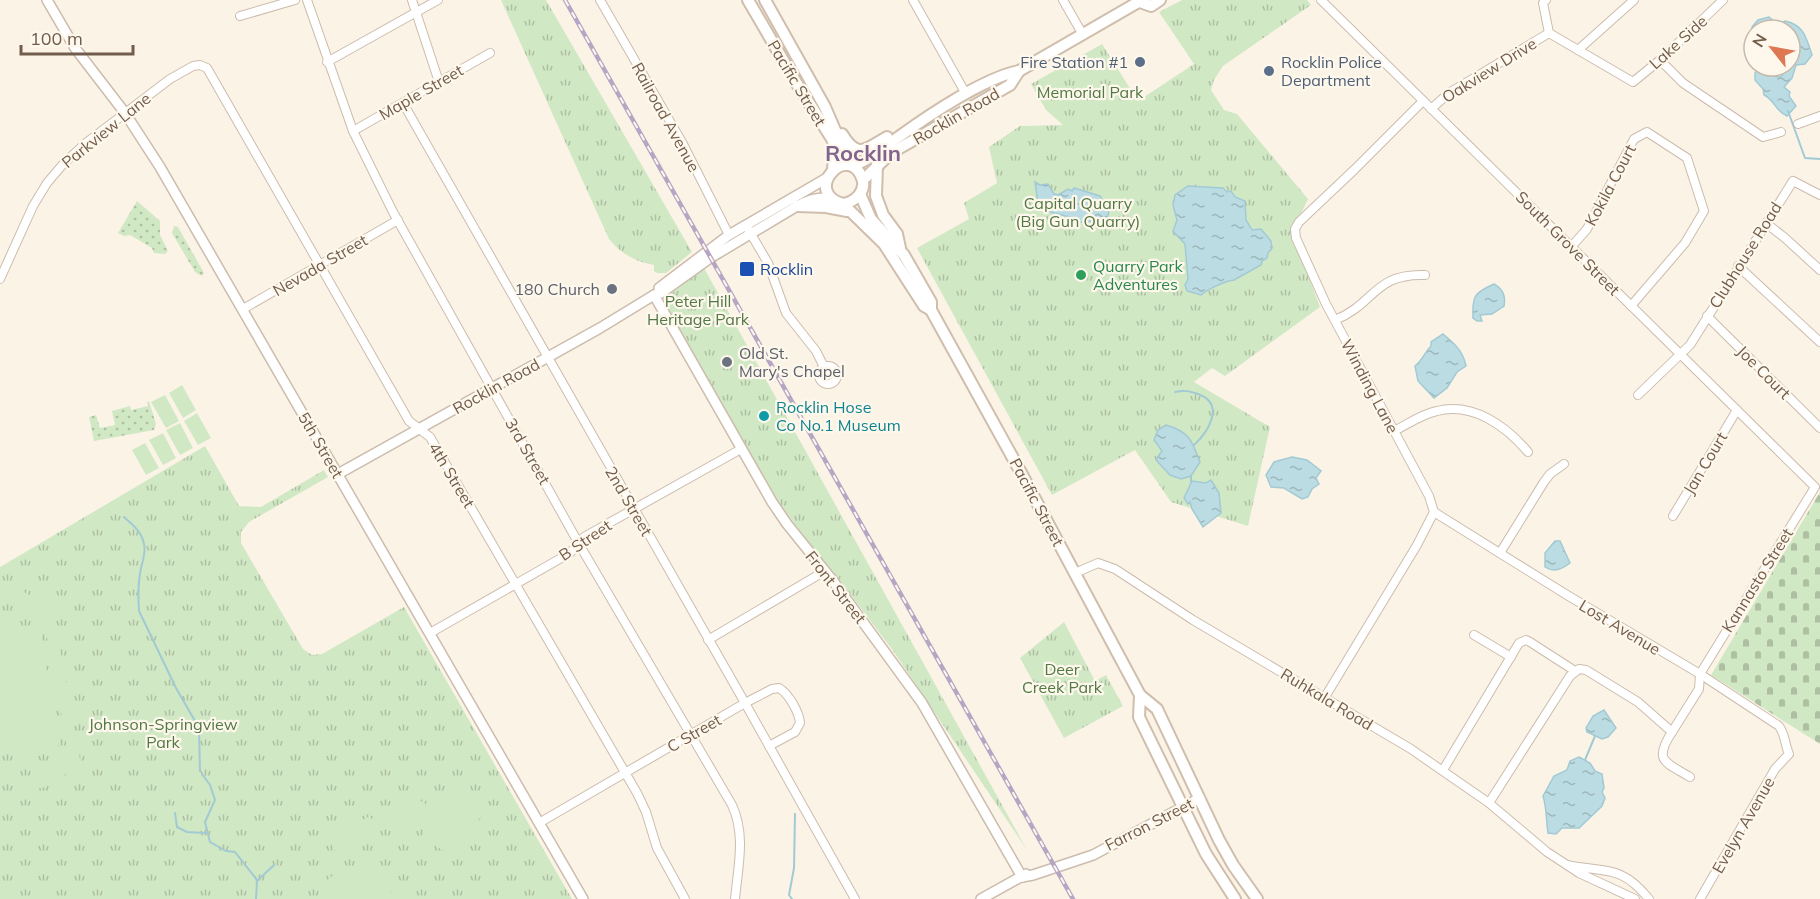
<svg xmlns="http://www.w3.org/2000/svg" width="1820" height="899" font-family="Mulish,sans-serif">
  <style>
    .grass { fill: url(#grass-dots) }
    .cemetery { fill: url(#cemetery-stones) }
    .park { fill: url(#park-tufts) }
    .garden { fill: #d1e8c5 }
    .water { fill: url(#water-ripples); stroke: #a2cad4; stroke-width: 1.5 }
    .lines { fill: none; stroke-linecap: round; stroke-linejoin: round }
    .stream { stroke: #a2cad4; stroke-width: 2 }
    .minor-casing { stroke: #ccbcad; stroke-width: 10 }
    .tertiary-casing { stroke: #ccbcad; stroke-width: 12 }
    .secondary-casing { stroke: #d0bead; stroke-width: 14 }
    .minor { stroke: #fff; stroke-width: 8 }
    .tertiary { stroke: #fff; stroke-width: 9 }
    .secondary { stroke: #fff; stroke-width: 10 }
    .rail-casing { stroke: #b7a5c4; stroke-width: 4.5 }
    .rail { stroke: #fef8ec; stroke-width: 2; stroke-dasharray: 7; stroke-linecap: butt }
    .service-dot { fill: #5c6f8a; stroke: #fef8ec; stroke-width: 2 }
    .transit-dot { fill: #1a4fb4; stroke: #fef8ec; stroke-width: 2 }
    .leisure-dot { fill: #2e9e5b; stroke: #fef8ec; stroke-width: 2 }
    .worship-dot { fill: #6b7280; stroke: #fef8ec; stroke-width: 2 }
    .culture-dot { fill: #0f9aa8; stroke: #fef8ec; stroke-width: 2 }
    .labels { text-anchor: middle; stroke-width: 4.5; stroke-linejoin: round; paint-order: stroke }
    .street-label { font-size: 16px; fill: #725c4c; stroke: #fef8ec }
    .service-label { font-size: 16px; fill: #4e5e75; stroke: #fef8ec; text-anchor: end }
    .park-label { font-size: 16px; fill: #527845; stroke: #fef8ec }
    .leisure-label { font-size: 16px; fill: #27864d; stroke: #fef8ec; text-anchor: start }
    .transit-label { font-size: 16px; fill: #164399; stroke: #fef8ec; text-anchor: start }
    .worship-label { font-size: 16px; fill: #5b616d; stroke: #fef8ec; text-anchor: end }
    .culture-label { font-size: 16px; fill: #0d838f; stroke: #fef8ec; text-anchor: start }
    .district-label { font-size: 22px; font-weight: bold; fill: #82648e; stroke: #fef8ec }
  </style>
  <defs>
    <pattern id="grass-dots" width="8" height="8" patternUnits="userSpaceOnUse" patternTransform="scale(1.5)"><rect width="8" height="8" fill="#d1e8c5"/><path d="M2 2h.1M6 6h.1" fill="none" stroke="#aebfa2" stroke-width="1.8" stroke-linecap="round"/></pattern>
    <pattern id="cemetery-stones" width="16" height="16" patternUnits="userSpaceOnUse" patternTransform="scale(1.5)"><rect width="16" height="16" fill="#d1e8c5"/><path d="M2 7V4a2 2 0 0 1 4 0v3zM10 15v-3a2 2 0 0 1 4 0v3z" fill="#aebfa2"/></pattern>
    <pattern id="park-tufts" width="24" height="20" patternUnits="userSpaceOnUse" patternTransform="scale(1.5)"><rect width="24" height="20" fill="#d1e8c5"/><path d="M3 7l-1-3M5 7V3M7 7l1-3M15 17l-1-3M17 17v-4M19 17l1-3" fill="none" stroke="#aebfa2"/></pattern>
    <pattern id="water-ripples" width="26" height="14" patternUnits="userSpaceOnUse" patternTransform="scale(1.5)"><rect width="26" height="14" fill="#bcdce3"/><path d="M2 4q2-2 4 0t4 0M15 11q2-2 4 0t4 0" fill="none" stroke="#9db6ba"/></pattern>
  </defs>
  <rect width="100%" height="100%" fill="#fbf4e6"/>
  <g class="grass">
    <polygon points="137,201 160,221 160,235 168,251 165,254 154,253 152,248 130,235 124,236 118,233"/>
    <polygon points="174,226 178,227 204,273 202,276 195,272 172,233"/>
    <polygon points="149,401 156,424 154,430 94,441 89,417 96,415 100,428 115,425 112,411 130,406 131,410 148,406 147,402"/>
  </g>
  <polygon class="cemetery" points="1820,492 1820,744 1711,675"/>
  <g class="park">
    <path d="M501,0H546L692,252L666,273H657L654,271V265C636,262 621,254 609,239Z"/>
    <polygon points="1182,0 1307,0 1311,5 1223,66 1214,80 1211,90 1224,110 1237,114 1308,199 1292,233 1320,307 1225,376 1212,368 1194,382 1270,427 1248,526 1171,502 1135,450 1052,495 917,248 969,219 964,203 997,183 989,147 1020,126 1063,125 1046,110 1031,84 1102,44 1138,101 1194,64 1159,12"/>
    <polygon points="704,268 1027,850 894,652 838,578 818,556 778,501 663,300"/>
    <polygon points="205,446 239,506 261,507 324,470 328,477 249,522 241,532 241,543 303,649 312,655 322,654 404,607 572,899 0,899 0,567"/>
    <polygon points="1064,622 1095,681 1106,675 1123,706 1064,738 1020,658"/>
  </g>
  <g class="garden">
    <polygon points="182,385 196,410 183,418 169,393"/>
    <polygon points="165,395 179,421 166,428 151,402"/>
    <polygon points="197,413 211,438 198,445 184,421"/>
    <polygon points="180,423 193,448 180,455 166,430"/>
    <polygon points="163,433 176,458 163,465 149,440"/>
    <polygon points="145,443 159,468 146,475 132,450"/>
    <path d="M5,590L22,591L41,601L40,595L50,594L82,770L72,772L71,767C54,793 23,795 0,777V760C21,795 67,780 66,740L44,621C35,604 18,597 0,602V591Z"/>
    <polygon points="39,624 59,745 4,754 0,728 0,631"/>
    <polygon points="448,790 484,811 456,858 421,837"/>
    <polygon points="406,792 426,804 409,834 389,823"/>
    <path d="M368,817C375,819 378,828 381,834L379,840L350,846L348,847L349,850L342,853L334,850L329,840L332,832L344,825L346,829Z"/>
    <polygon points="335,874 385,874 390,879 390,899 327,899 327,880"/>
  </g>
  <g class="water">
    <path d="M1769,17L1775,22L1777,21L1784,22L1785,21C1804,25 1806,37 1812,55L1805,64L1796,65L1792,78L1784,87L1790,92L1789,96L1796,106L1787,116C1775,111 1775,100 1764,95L1763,89L1755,80V73L1758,69L1756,66H1773L1769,68L1773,76L1781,77L1783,73L1779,66H1790V30H1754V52L1752,27L1758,20Z"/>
    <polygon points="1035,182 1040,185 1048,184 1054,194 1058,195 1068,189 1072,191 1074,188 1100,196 1109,211 1107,219 1077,223 1073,218 1050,212 1038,203"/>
    <path d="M1188,186L1223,188L1227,192L1231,191L1235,197L1245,201L1246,220L1252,230L1261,229L1271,241L1272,248L1268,253L1267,258L1262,261L1261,265L1234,280C1225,281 1208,289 1201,295L1187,291L1185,285L1188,279L1185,244L1173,231L1177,220L1173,205L1175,195Z"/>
    <path d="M1494,284C1503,289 1506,296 1504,306L1492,314L1480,315L1482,321H1477L1473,318C1472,296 1474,293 1494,284Z"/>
    <path d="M1443,334C1455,344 1463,351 1466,366L1457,372L1447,388L1434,398L1418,381L1415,366C1423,360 1424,353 1431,346V342Z"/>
    <path d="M1166,425C1190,432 1192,441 1200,462L1191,476L1181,479L1170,475L1157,461V458L1162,451L1154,440L1158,430Z"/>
    <polygon points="1292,457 1307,460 1321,471 1316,478 1319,484 1312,489 1308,497 1302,499 1284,488 1271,487 1266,475 1274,462"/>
    <polygon points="1211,480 1219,493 1221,513 1203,527 1192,509 1190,502 1188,504 1184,498 1192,481 1206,483"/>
    <path d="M1555,541H1560L1570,563C1562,569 1554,573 1545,567V553Z"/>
    <polygon points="1604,710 1616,728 1608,737 1602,739 1587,732 1586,728 1593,716"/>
    <path d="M1579,757L1590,763L1595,771L1602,774L1604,788L1602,792L1605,798L1602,806L1579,828H1562L1556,834L1548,833C1546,820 1547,809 1543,796L1554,776L1567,770L1570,761Z"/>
  </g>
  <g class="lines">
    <g class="stream">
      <polyline points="1788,111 1805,158 1820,159"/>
      <path d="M1175,392C1184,390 1189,391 1198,394C1226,404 1208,432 1194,445"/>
      <polyline points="1191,482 1191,476"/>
      <path d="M124,517C133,525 142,532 144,544C146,552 143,560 141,568C138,582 138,597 139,611L176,688L199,728L200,771"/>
      <polyline points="1585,760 1595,736"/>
      <polyline points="202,774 210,785 215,800 205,822 210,842 226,851 235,852 257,880 256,899"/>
      <polyline points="175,813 177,827 187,832 206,833"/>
      <polyline points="258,880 274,865"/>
      <polyline points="792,899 789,895 794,868 795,814"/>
    </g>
    <g class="minor-casing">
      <g id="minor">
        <path d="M307,0L353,131L393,212L579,544L732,805C746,835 738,867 735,899"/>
        <polyline points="412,0 439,82"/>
        <polyline points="600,0 683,144 729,235"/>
        <polyline points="913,0 966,94"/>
        <polyline points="1063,0 1083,35"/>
        <polyline points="1321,0 1815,487 1700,674 1699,689 1672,732 1638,702 1586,670 1579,669 1570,676 1489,803"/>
        <polyline points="1546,0 1543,3 1549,33 1633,82 1660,60 1723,0"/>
        <polyline points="240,16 295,0"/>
        <polyline points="1578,50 1634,0"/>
        <polyline points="1660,60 1683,83 1763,137 1781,132"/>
        <polyline points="327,62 438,0"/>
        <polyline points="403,103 745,703 855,899"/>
        <polyline points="1431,109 1449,93 1549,33"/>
        <polyline points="1798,124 1820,116"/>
        <polyline points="353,131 490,53"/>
        <polyline points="1766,223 1785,238 1820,270"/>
        <polyline points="748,229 768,263 786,313 816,351 824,367"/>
        <polyline points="1572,246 1587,229 1634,139 1647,132 1687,158 1704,211 1685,243 1631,306"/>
        <polyline points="1738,266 1820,342"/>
        <polyline points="0,279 33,206 47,183 64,163 86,143 170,79 193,66 200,65 207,68 409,421 430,437 637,793 646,812 657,848 685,899"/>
        <polyline points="243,309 398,220"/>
        <polyline points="1707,316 1820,428"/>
        <path d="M1335,320C1375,304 1374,273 1425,275"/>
        <circle cx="828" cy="375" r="9"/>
        <polyline points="1638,395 1690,345 1793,181 1820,195"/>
        <path d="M1394,431C1408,424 1422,414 1437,411C1473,402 1506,426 1528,452"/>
        <path d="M1434,512L1567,595L1700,674L1779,726C1786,736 1784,743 1789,754L1775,769L1700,899"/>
        <polyline points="1673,516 1737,410"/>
        <polyline points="1500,553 1544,482 1550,474 1564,464"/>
        <polyline points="1075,573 1098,563 1115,569 1193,620 1411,749 1489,803 1547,852 1567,865"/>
        <polyline points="430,633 570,553 584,537 741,449"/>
        <polyline points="1474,635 1511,657"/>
        <polyline points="708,640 825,571"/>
        <polyline points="1325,697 1417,545 1434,512 1429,496 1326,304 1296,238 1295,229 1299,222 1355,169 1423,101"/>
        <path d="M1672,732C1653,761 1665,762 1690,777"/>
        <polyline points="1443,770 1519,643 1526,640 1530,642 1575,671"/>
        <path d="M539,823L745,703L772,689L779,688C789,694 799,712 800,723L795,732L769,746"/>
        <path d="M1635,899L1579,873L1567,865C1605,873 1621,864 1649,899"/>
      </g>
    </g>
    <g class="tertiary-casing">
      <g id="tertiary">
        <polyline points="47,0 75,48 125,113 160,167 583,899"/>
        <polyline points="659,288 729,235 827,178"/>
        <polyline points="654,295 772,502 787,524 833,581 922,703 1022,877"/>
        <path d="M338,474L600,328L654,295L661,293L710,258L797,206C810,199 818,197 833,199"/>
        <polyline points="1022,877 1033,875 1093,855 1200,798"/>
        <polyline points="981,899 1026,874"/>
      </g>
    </g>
    <g class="secondary-casing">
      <g id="secondary">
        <polyline points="748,0 797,84 832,139 835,148 833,169"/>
        <polyline points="765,0 825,107 844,151 848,165"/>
        <polyline points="1140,2 1151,6 1160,0"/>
        <path d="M842,134C858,160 866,149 887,137"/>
        <polyline points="877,165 876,196 883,215 897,234 900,248"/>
        <path d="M852,166C869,160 884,147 900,136C929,115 984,78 1019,71L1142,0"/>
        <polyline points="863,180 891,153 1010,85 1019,71"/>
        <polyline points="860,194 871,219 904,255 931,302 931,310 1019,469 1140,695 1157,709 1219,840 1233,865 1257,899"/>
        <path d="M843,204C855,202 867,191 862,178C848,141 801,192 843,204L884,244L924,306L931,310"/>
        <polyline points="797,206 826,207 847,211"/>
        <polyline points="1140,695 1139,717 1206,854 1235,899"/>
      </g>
    </g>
    <use href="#minor" class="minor"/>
    <use href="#tertiary" class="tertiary"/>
    <use href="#secondary" class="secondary"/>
    <g class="rail-casing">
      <polyline id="rail" points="565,0 1073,899"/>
    </g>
    <use href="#rail" class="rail"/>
  </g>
  <g class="service-dot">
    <circle cx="1140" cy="62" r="6"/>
    <circle cx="1269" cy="71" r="6"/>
  </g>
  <rect class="transit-dot" x="739" y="261" width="16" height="16" rx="3"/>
  <circle class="leisure-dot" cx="1081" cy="275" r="6"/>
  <g class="worship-dot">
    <circle cx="612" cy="289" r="6"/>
    <circle cx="727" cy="362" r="6"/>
  </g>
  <circle class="culture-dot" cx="764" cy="416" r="6"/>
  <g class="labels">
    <g class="street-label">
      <text transform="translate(1678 42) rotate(-42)" y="6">Lake Side</text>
      <text transform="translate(1489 70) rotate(-32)" y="6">Oakview Drive</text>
      <text transform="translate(797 83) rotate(59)" y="6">Pacific Street</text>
      <text transform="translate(421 92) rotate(-30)" y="6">Maple Street</text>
      <text transform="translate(956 116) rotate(-30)" y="6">Rocklin Road</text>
      <text transform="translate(666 117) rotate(61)" y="6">Railroad Avenue</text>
      <text transform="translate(106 130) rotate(-39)" y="6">Parkview Lane</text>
      <text transform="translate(1610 185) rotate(-62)" y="6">Kokila Court</text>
      <text transform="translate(1568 243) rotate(45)" y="6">South Grove Street</text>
      <text transform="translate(1745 255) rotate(-58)" y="6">Clubhouse Road</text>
      <text transform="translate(320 265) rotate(-30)" y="6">Nevada Street</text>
      <text transform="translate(1764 372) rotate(45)" y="6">Joe Court</text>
      <text transform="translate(496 386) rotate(-29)" y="6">Rocklin Road</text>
      <text transform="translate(1370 386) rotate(62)" y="6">Winding Lane</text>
      <text transform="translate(321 445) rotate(60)" y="6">5th Street</text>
      <text transform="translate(528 451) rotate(60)" y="6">3rd Street</text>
      <text transform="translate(1705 463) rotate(-59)" y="6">Jan Court</text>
      <text transform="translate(452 475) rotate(59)" y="6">4th Street</text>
      <text transform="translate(629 501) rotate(60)" y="6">2nd Street</text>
      <text transform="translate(1037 502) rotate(62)" y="6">Pacific Street</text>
      <text transform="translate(585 540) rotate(-34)" y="6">B Street</text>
      <text transform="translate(1757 580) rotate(-58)" y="6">Kannasto Street</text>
      <text transform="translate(836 587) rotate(52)" y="6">Front Street</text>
      <text transform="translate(1620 627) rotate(31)" y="6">Lost Avenue</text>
      <text transform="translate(1327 699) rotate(31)" y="6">Ruhkala Road</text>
      <text transform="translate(694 733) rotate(-30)" y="6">C Street</text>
      <text transform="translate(1149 824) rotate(-27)" y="6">Farron Street</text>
      <text transform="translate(1743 825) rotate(-60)" y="6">Evelyn Avenue</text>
    </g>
    <g class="service-label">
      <text x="1128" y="68">Fire Station #1</text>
      <text x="1281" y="68" text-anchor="start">Rocklin Police<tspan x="1281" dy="18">Department</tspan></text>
    </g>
    <g class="park-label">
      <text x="1090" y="98">Memorial Park</text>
      <text x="1078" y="209">Capital Quarry<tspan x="1078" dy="18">(Big Gun Quarry)</tspan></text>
      <text x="698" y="307">Peter Hill<tspan x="698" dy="18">Heritage Park</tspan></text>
      <text x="1062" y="675">Deer<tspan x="1062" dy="18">Creek Park</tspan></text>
      <text x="163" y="730">Johnson-Springview<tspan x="163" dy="18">Park</tspan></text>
    </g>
    <g class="leisure-label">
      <text x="1093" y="272">Quarry Park<tspan x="1093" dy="18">Adventures</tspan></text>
    </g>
    <g class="transit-label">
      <text x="760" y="275">Rocklin</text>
    </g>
    <g class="worship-label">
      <text x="600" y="295">180 Church</text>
      <text x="739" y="359" text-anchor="start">Old St.<tspan x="739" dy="18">Mary's Chapel</tspan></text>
    </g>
    <g class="culture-label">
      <text x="776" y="413">Rocklin Hose<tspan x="776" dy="18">Co No.1 Museum</tspan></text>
    </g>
    <g class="district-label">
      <text x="863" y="161">Rocklin</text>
    </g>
  </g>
  <g transform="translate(1772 48) rotate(301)"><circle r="28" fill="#fef8ec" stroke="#c6baac" stroke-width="1.5"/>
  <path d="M0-4.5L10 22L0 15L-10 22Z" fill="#dd7853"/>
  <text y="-9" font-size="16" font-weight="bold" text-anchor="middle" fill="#725c4c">N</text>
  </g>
  <path d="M21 45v9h112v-9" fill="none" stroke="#725c4c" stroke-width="3"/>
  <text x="30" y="45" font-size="18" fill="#725c4c" stroke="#fef8ec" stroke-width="4.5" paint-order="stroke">100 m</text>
</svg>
